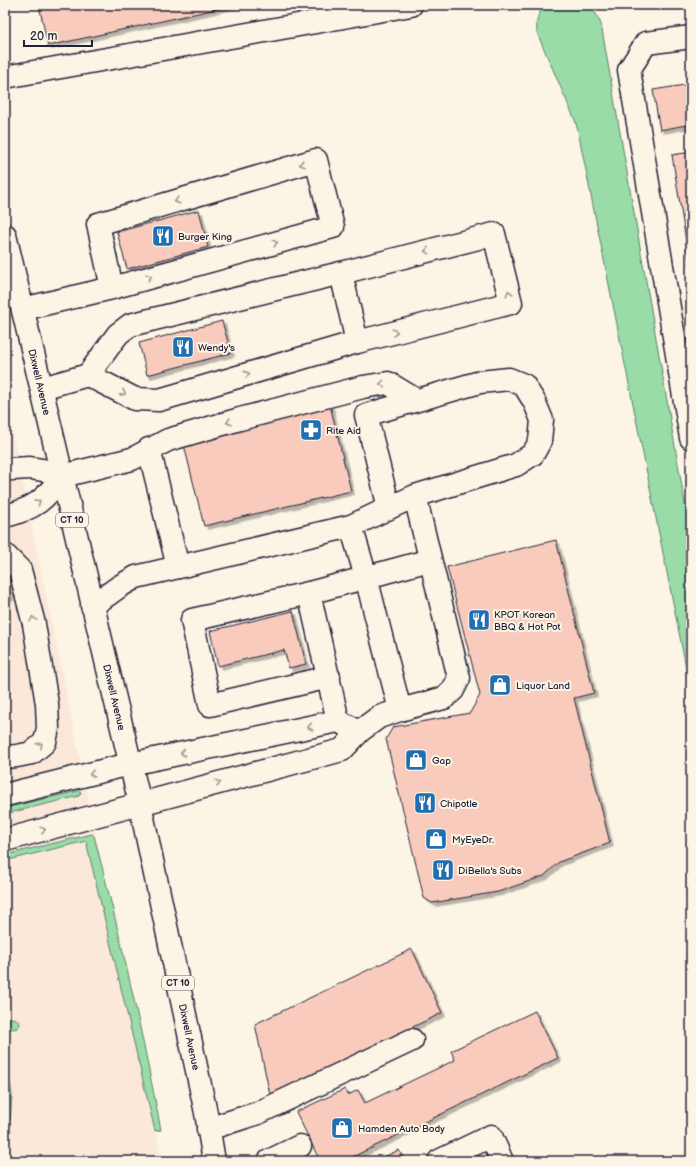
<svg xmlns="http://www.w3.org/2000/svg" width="696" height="1166" font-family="'Balsamiq Sans',sans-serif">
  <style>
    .built { fill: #fbe8d9 }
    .green { fill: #99dca7; stroke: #5e7f71 }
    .building { fill: #f9cbbd; stroke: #22223b; filter: url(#shadow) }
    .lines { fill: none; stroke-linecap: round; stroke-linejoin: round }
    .minor-casing { stroke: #22223b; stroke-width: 25 }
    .major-casing { stroke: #22223b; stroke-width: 25 }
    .minor { stroke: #fcf5e5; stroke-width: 22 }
    .major { stroke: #fcf5e5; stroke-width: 22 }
    .oneway { stroke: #9a9698 }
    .labels { text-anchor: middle; stroke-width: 4; stroke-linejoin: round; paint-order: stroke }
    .shield { fill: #fcf5e5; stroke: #63616e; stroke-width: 1 }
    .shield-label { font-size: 9px; font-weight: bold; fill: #22223b }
    .poi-label { font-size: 10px; fill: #22223b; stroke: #fcf5e5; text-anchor: start }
    .street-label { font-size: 10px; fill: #22223b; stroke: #fcf5e5 }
  </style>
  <defs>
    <filter id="shadow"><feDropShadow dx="3.5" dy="3.5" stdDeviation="0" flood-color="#0004"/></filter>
  </defs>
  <rect width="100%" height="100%" fill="#fcf5e5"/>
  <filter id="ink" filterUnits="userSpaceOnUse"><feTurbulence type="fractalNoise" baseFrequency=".025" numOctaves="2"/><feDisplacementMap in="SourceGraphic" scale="8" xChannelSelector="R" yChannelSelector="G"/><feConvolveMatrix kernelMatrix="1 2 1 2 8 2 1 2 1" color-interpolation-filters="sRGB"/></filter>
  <g filter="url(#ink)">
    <polygon class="built" points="5,397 96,836 162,1161 5,1161"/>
    <g class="green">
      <path d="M545,5H597L594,10L601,24L691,538V692L578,131L575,120L537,33C536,20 537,15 545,5Z"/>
      <polygon points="78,791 81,792 79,796 5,814 5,808"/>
      <path d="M92,834L94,836C120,933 142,1032 161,1130L155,1131L86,841L5,861V855Z"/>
      <path d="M10,1018C15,1018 18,1019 20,1024L18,1028L5,1030V1021Z"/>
      <polygon points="5,1052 12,1095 10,1120 5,1119"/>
    </g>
    <g class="building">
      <polygon points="39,5 235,5 48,46"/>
      <polygon points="691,84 691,124 660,130 653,90"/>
      <polygon points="691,152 691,272 672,155"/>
      <polygon points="199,210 208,247 127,269 117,232"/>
      <polygon points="222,321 231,353 147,375 139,343"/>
      <polygon points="330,405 351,491 204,526 183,441"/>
      <polygon points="556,540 594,693 574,698 610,843 559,862 544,876 498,892 432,903 424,898 386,739 393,727 470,713 480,695 447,567"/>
      <polygon points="5,574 10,597 5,599"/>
      <polygon points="293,611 306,664 289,668 284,650 218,666 210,631"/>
      <polygon points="412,949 442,1013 270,1095 255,1024"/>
      <polygon points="535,1011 558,1058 344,1161 320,1161 296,1112 345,1089 348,1095 358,1090 365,1103 455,1060 451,1051"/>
      <polygon points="399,1150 404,1161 375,1161"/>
    </g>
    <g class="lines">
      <g class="minor-casing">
        <g id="minor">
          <polyline points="691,37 646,43 629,70 691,438"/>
          <polyline points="5,77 411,5"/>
          <polyline points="23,309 112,288 333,227 316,160 98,224 112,288"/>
          <polyline points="88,375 135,399 159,400 357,342 511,303 494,234 341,273"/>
          <polyline points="42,388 88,375 118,334 130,325 341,273 357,342"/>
          <polyline points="149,449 178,567"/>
          <polyline points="5,470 12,469 30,468 49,471 62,476 132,459 168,440 240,419 363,387 388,383 416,400"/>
          <path d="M5,516C34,509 45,500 62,476"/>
          <polyline points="351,526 366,577 400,710"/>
          <polyline points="5,555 20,570 34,624 47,704 48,728 45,742 32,753 17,756 5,757"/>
          <polyline points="309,593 430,560"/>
          <polyline points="92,606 120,586 136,577 351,526 389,508"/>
          <polyline points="329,677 210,705 192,620 309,593 338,721"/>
          <polyline points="5,795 130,764 338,721 352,728"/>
          <polyline points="5,840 342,750 360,731 379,717 400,710 444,698 453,690 459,678 415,496 516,465 533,454 540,441 542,420 534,401 524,385 509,379 480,382 366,415 389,508 415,496"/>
          <polyline points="208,1129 258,1113 412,1040"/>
          <polyline points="269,1161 300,1146"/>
          <polyline points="439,1161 491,1136 502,1161"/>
        </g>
      </g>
      <g class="major-casing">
        <g id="major">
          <path id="s1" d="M5,235L140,804L206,1113L214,1161"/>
        </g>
      </g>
      <use href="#minor" class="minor"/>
      <use href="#major" class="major"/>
    </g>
    <defs><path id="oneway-chevron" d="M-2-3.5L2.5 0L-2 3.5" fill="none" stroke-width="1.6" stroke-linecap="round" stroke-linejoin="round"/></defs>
    <g class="oneway">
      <use href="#oneway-chevron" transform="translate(302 164) rotate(164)"/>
      <use href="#oneway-chevron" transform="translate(177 201) rotate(164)"/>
      <use href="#oneway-chevron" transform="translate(275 243) rotate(-15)"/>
      <use href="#oneway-chevron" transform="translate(427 251) rotate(166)"/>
      <use href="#oneway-chevron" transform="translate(149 277) rotate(-15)"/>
      <use href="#oneway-chevron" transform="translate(509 293) rotate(-104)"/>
      <use href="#oneway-chevron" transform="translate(395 332) rotate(-14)"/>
      <use href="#oneway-chevron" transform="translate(247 374) rotate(-16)"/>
      <use href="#oneway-chevron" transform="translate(382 384) rotate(173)"/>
      <use href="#oneway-chevron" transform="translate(123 393) rotate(28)"/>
      <use href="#oneway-chevron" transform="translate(229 422) rotate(164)"/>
      <use href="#oneway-chevron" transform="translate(38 502) rotate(-36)"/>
      <use href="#oneway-chevron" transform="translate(33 619) rotate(-104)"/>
      <use href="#oneway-chevron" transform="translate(310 727) rotate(168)"/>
      <use href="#oneway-chevron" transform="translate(40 745) rotate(-44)"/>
      <use href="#oneway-chevron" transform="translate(183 753) rotate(168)"/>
      <use href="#oneway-chevron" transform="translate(92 774) rotate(166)"/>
      <use href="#oneway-chevron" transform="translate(218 783) rotate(-15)"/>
      <use href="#oneway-chevron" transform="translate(43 830) rotate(-15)"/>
    </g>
  </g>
  <defs>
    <g id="restaurant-square" transform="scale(1.15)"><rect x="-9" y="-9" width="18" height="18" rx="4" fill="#1f6fb2" stroke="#fcf5e5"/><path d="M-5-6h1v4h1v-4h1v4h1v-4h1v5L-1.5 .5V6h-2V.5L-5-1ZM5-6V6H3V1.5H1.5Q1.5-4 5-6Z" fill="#fff"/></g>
    <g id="pharmacy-square" transform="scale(1.15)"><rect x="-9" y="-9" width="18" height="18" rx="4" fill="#1f6fb2" stroke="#fcf5e5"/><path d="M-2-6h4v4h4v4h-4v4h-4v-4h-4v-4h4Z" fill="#fff"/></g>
    <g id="shop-square" transform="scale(1.15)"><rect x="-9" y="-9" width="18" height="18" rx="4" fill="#1f6fb2" stroke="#fcf5e5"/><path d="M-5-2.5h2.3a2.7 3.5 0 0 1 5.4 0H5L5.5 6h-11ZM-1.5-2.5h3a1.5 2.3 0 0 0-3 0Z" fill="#fff"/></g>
  </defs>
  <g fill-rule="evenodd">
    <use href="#restaurant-square" x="163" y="236"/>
    <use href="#restaurant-square" x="183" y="347"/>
    <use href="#pharmacy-square" x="311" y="430"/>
    <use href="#restaurant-square" x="479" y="620"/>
    <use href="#shop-square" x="500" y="685"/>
    <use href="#shop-square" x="416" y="760"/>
    <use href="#restaurant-square" x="425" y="803"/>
    <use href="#shop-square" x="436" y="839"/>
    <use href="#restaurant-square" x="443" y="870"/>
    <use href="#shop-square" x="342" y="1128"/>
  </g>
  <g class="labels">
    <g class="shield">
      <rect x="56" y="513" width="32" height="14" rx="3"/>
      <rect x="162" y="976" width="32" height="14" rx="3"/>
    </g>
    <g class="shield-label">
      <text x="72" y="523">CT 10</text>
      <text x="178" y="986">CT 10</text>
    </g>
    <g class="poi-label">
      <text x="178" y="240">Burger King</text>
      <text x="198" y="351">Wendy's</text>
      <text x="326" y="434">Rite Aid</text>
      <text x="494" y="618">KPOT Korean<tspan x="494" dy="12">BBQ &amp; Hot Pot</tspan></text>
      <text x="516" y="689">Liquor Land</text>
      <text x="432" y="764">Gap</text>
      <text x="440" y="807">Chipotle</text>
      <text x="452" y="843">MyEyeDr.</text>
      <text x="458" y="874">DiBella's Subs</text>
      <text x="358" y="1132">Hamden Auto Body</text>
    </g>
    <g class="street-label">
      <text dy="4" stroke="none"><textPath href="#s1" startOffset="151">Dixwell Avenue</textPath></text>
      <text dy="4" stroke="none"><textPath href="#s1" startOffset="475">Dixwell Avenue</textPath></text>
      <text dy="4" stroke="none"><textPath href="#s1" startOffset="823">Dixwell Avenue</textPath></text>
    </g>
  </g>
  <rect width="696" height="1166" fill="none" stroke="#fcf5e5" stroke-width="20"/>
  <rect x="10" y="10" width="676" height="1146" fill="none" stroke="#22223b" stroke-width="1.5" filter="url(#ink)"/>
  <path d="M24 40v6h68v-6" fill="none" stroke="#22223b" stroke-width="2"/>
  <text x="30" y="40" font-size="12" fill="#22223b" stroke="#fcf5e5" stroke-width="3" paint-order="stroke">20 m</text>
</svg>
